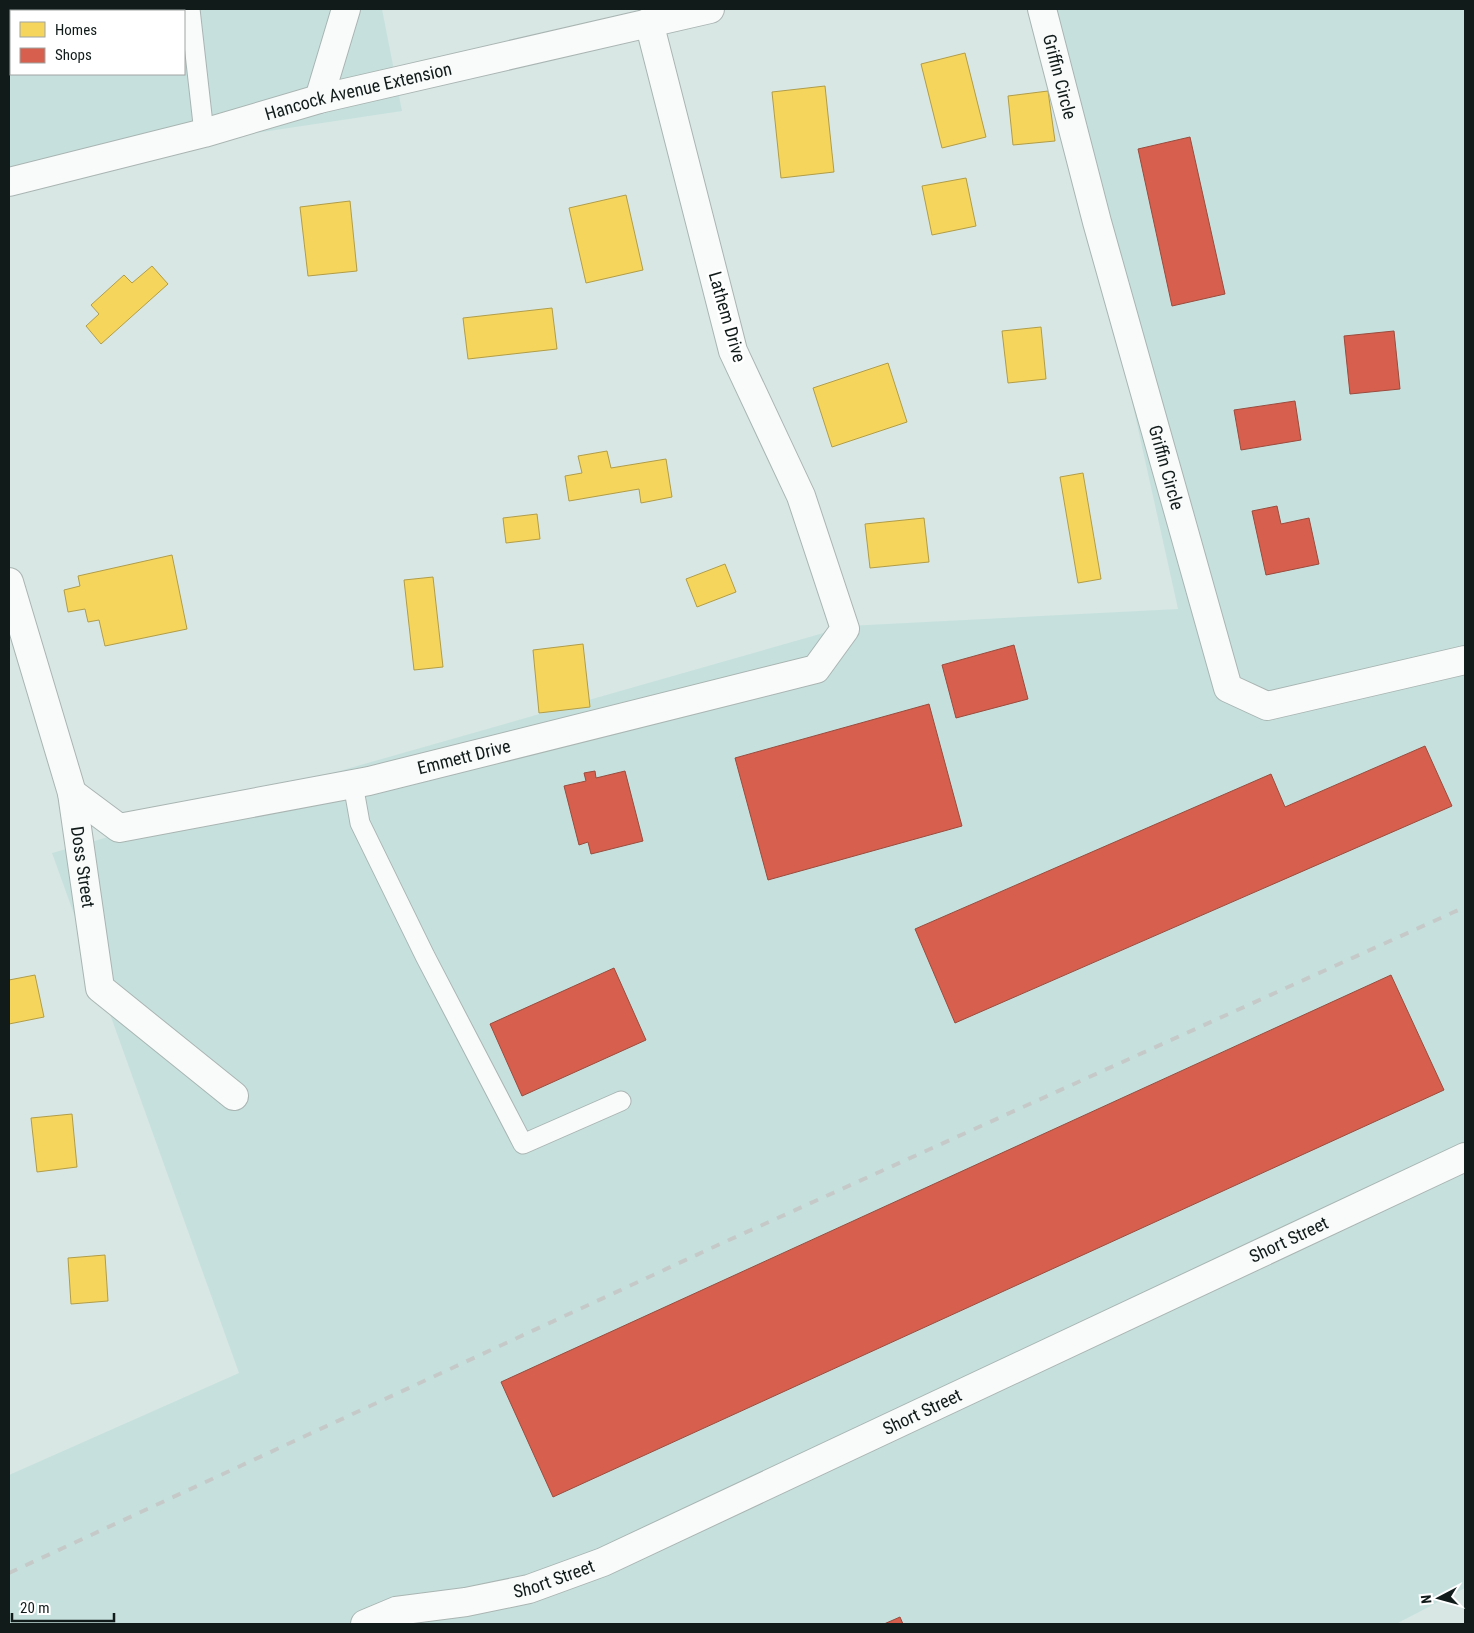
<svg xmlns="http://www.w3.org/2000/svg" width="1474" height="1633" font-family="'Roboto Condensed',sans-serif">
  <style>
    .built { fill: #c6e1dd; fill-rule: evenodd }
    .homes { fill: #f6d55c; stroke: #b19d48 }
    .shops { fill: #d6604d; stroke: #9b4b3e }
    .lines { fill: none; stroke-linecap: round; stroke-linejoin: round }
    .lane-casing { stroke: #a9b5b2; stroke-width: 21 }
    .street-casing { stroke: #a9b5b2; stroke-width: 30 }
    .lane { stroke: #f9fbfb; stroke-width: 19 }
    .street { stroke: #f9fbfb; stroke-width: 28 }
    .rail { stroke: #c5cac9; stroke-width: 4; stroke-dasharray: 9 9; stroke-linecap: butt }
    .labels { text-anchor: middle; stroke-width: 5; stroke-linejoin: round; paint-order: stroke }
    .street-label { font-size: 18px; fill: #111b1a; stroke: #fff }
  </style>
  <rect width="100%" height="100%" fill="#d8e7e4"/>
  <g class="built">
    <path d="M9,9H382L402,111L9,170ZM11,11H184V74H11Z"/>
    <polygon points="1045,9 1465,9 1465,1588 1396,1624 9,1624 9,1475 239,1373 52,853 848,626 1178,609"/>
  </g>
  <g class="homes">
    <polygon points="965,53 986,137 942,148 921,64"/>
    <polygon points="825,86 834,172 781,178 772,92"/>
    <polygon points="1048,91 1055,141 1013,145 1008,96"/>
    <polygon points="966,178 976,226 932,235 922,186"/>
    <polygon points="626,195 643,270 586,283 569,208"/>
    <polygon points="350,201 357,271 308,276 300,207"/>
    <polygon points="152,266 168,284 101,344 86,326 99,314 91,305 124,275 132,283"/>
    <polygon points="552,308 557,349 468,359 463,318"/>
    <polygon points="1041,327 1046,379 1008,383 1002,331"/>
    <polygon points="888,363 907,422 832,447 813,388"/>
    <polygon points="607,451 611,468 666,459 672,497 641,503 639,489 569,501 565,476 582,473 578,456"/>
    <polygon points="1083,473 1101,579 1078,583 1060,477"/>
    <polygon points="537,514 540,539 506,543 503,518"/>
    <polygon points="924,518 929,562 870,568 865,524"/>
    <polygon points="172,555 187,629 105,646 99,620 88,622 85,609 68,612 64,590 80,586 78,576"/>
    <polygon points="725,564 736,592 697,607 686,579"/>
    <polygon points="433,577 443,667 414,670 404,580"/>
    <polygon points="583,644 590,707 539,713 533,650"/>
    <polygon points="35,975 44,1017 9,1024 9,980"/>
    <polygon points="72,1114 77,1167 37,1172 31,1118"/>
    <polygon points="105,1255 108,1301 71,1304 68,1258"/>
  </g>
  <g class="shops">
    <polygon points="21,9 120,9 121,11 22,11"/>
    <polygon points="1190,137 1225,294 1172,306 1138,149"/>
    <polygon points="1394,331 1400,389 1350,394 1344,336"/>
    <polygon points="1295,401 1301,440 1241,450 1234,410"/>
    <polygon points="1277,506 1281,524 1309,518 1319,564 1266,575 1252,511"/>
    <polygon points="1014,645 1028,699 956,718 942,665"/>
    <polygon points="929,704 962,826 768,880 735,758"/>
    <polygon points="1425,746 1452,806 955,1023 915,929 1271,774 1285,807"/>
    <polygon points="595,771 596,778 625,771 643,841 591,854 588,842 579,845 564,786 586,781 584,773"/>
    <polygon points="614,968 646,1040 522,1096 490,1024"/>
    <polygon points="1391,975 1444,1090 553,1497 501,1382"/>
    <polygon points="900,1617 903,1624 884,1624"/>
  </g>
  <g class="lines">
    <g class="lane-casing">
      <g id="lane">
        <polyline points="190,9 204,133"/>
        <polyline points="353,784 360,823 425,956 523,1144 621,1101"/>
      </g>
    </g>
    <g class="street-casing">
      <g id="street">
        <path id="s1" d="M1042,9L1097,222L1228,688L1267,706L1465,660"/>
        <polyline points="319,99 346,9"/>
        <path id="s2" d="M9,182L204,133L319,99L710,9"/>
        <path id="s3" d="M9,582L72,793L100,988L234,1096"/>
        <path id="s4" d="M72,793L119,828L369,781L816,669L845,629L801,496L733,351L649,22"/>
        <path id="s5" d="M365,1624L396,1611L466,1602L529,1589L603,1562L1465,1157"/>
      </g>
    </g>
    <use href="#lane" class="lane"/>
    <use href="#street" class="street"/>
    <polyline class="rail" points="9,1573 718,1245 1465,907"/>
  </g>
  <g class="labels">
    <g class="street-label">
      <text dy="6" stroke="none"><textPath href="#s1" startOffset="70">Griffin Circle</textPath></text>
      <text dy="6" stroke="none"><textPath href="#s2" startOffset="361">Hancock Avenue Extension</textPath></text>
      <text transform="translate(727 317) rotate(74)" y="6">Lathem Drive</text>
      <text dy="6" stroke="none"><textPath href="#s1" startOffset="475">Griffin Circle</textPath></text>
      <text dy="6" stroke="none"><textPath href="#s4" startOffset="411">Emmett Drive</textPath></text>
      <text dy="6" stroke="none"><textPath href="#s3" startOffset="295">Doss Street</textPath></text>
      <text dy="6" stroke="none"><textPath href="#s5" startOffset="1005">Short Street</textPath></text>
      <text dy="6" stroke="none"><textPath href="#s5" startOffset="600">Short Street</textPath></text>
      <text dy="6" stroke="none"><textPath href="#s5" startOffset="195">Short Street</textPath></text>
    </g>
  </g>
  <rect width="1474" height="1633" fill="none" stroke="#111b1a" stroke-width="20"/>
  <rect x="10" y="10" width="175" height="65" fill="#ffffff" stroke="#a0a4a3"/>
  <rect x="20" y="22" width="25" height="15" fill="#f6d55c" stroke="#a0a4a3"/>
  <text x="55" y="35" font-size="15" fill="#111b1a">Homes</text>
  <rect x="20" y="48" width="25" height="15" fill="#d6604d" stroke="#a0a4a3"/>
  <text x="55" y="60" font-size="15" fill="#111b1a">Shops</text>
  <g transform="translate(1439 1598) rotate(264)" stroke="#ffffff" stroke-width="4" paint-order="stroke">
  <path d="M0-4L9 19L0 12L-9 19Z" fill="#111b1a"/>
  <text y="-8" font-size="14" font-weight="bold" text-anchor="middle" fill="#111b1a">N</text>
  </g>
  <path d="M12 1613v8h102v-8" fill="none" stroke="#111b1a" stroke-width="2.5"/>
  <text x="20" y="1613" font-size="15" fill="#111b1a" stroke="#ffffff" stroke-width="4" paint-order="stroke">20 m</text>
</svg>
